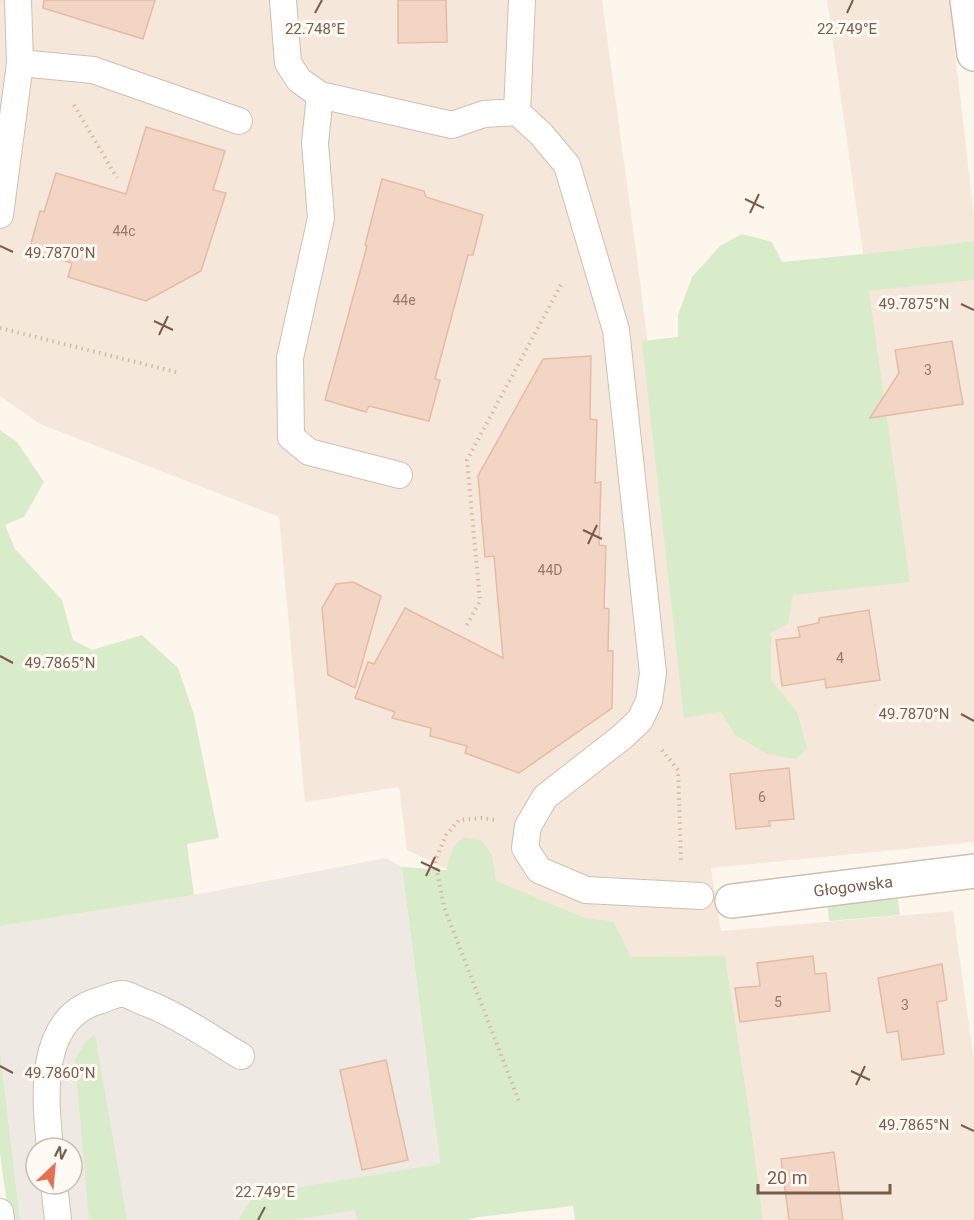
<svg xmlns="http://www.w3.org/2000/svg" width="974" height="1220" font-family="Roboto,sans-serif">
  <style>
    .residential { fill: #f5e8da }
    .industrial { fill: #efe9e4; fill-rule: evenodd }
    .green { fill: #d8ecc9 }
    .building { fill: #f3d5c3; stroke: #e6bba3; stroke-width: 1.5 }
    .lines { fill: none; stroke-linecap: round; stroke-linejoin: round }
    .lane-casing { stroke: #d1beb0; stroke-width: 28 }
    .street-casing { stroke: #d1beb0; stroke-width: 36 }
    .path { stroke: #d9b8a5; stroke-width: 4; stroke-dasharray: 1.5 4.5; stroke-linecap: butt }
    .lane { stroke: #fff; stroke-width: 26 }
    .street { stroke: #fff; stroke-width: 33 }
    .ticks { fill: none; stroke: #7a5c4d; stroke-width: 2 }
    .labels { text-anchor: middle; stroke-width: 6; stroke-linejoin: round; paint-order: stroke }
    .number-label { font-size: 14px; fill: #987a6a }
    .street-label { font-size: 16px; fill: #7a5c4d; stroke: #fffaf3 }
    .ticks-label { font-size: 15px; text-anchor: middle; fill: #7a5c4d; stroke: #fffaf3; stroke-width: 6; stroke-linejoin: round; paint-order: stroke }
  </style>
  <rect width="100%" height="100%" fill="#fdf6ec"/>
  <g class="residential">
    <polygon points="0,0 602,0 639,273 680,604 869,290 974,280 974,842 711,868 721,931 953,911 974,1061 974,1220 763,1220 749,1110 725,956 650,966 407,850 399,787 305,802 279,517 40,424 0,396"/>
    <polygon points="827,0 949,0 974,216 974,241 863,254"/>
  </g>
  <path class="industrial" d="M386,858L402,867L447,1220H20L0,1050V926L194,895ZM36,1148H72V1184H36Z"/>
  <g class="green">
    <polygon points="742,234 772,242 782,262 863,254 974,241 974,280 869,291 910,582 793,595 788,624 771,633 771,680 797,712 807,748 796,759 767,754 735,735 721,712 684,718 642,341 678,337 678,315 692,277 720,246"/>
    <polygon points="0,430 17,442 44,482 24,517 5,525 15,549 62,600 73,640 92,650 142,635 178,668 194,715 219,838 187,844 194,895 0,926"/>
    <path d="M464,837L481,840L492,855L496,881L585,918L614,922L631,957L725,956L749,1110L763,1220H575L573,1206L478,1217L467,1220H357L355,1210L292,1220H238L254,1195L440,1164L402,867L447,870C449,856 452,846 464,837Z"/>
    <polygon points="897,893 900,915 829,921 827,901"/>
    <polygon points="95,1034 127,1220 89,1220 75,1060 86,1041"/>
    <polygon points="0,1050 20,1220 9,1220 0,1153"/>
  </g>
  <g class="building">
    <polygon points="44,0 155,0 143,39 43,8"/>
    <polygon points="398,0 446,0 447,42 398,43"/>
    <polygon points="146,127 225,151 213,190 226,193 201,271 146,301 68,277 72,263 29,251 40,211 44,212 56,173 126,194"/>
    <polygon points="382,179 424,191 426,197 483,215 473,255 468,255 435,379 440,380 429,421 369,406 366,412 325,400 367,246 365,245"/>
    <polygon points="952,341 963,404 870,418 899,373 895,350"/>
    <polygon points="591,356 590,419 597,420 595,483 601,482 599,545 606,546 604,608 609,609 608,651 613,651 612,708 519,773 465,753 467,746 430,736 431,728 392,718 395,712 355,698 368,662 374,664 405,608 503,658 494,556 485,557 478,476 543,359"/>
    <polygon points="353,582 381,596 355,688 328,675 322,608 336,584"/>
    <polygon points="869,610 880,680 826,688 825,679 782,686 776,640 800,637 798,627 819,623 819,618"/>
    <polygon points="789,768 794,819 769,821 770,826 736,829 730,774"/>
    <polygon points="813,956 815,974 826,973 830,1011 740,1022 735,988 760,986 757,963"/>
    <polygon points="942,964 947,1000 937,1002 944,1054 902,1060 898,1031 887,1033 878,978"/>
    <polygon points="386,1060 408,1160 362,1170 340,1070"/>
    <polygon points="834,1152 843,1220 789,1220 781,1159"/>
  </g>
  <g class="lines">
    <g class="lane-casing">
      <g id="lane">
        <polyline points="18,0 20,63 93,70 239,121"/>
        <polyline points="283,0 288,63 299,80 320,95 452,125 484,114 517,112 541,134 567,165 616,330 653,673 649,701 640,720 622,737 545,797 528,826 525,848 539,870 586,890 700,896"/>
        <polyline points="320,95 315,143 321,218 290,358 291,437 309,452 399,475"/>
        <polyline points="517,112 522,0"/>
        <polyline points="0,215 20,63"/>
        <path d="M50,1148C45,1099 37,1019 98,1001C105,999 117,993 124,994C130,995 136,999 141,1001C177,1014 209,1037 241,1056"/>
        <polyline points="54,1184 58,1220"/>
        <polyline points="0,1212 1,1220"/>
      </g>
    </g>
    <g class="street-casing">
      <g id="street">
        <polyline points="967,0 974,54"/>
        <path id="s1" d="M732,901L974,871"/>
      </g>
    </g>
    <g class="path">
      <polyline points="74,105 117,178"/>
      <polyline points="0,328 180,373"/>
      <polyline points="467,625 480,601 467,460 563,281"/>
      <polyline points="662,750 678,770 681,860"/>
      <polyline points="494,820 482,818 459,820 446,835 435,861 444,907 520,1104"/>
    </g>
    <use href="#lane" class="lane"/>
    <use href="#street" class="street"/>
  </g>
  <path class="ticks" d="M315,13L322,0M847,13L853,0M745,199L764,208M750,213L759,194M0,246L13,252M961,304L974,310M154,321L173,330M159,335L168,316M583,530L602,539M588,544L597,525M0,656L13,663M961,714L974,721M421,862L440,871M426,876L435,857M0,1066L13,1073M851,1071L870,1080M856,1085L865,1066M961,1125L974,1131M258,1220L265,1207"/>
  <g class="labels">
    <g class="number-label">
      <text x="124" y="236">44c</text>
      <text x="404" y="305">44e</text>
      <text x="928" y="375">3</text>
      <text x="550" y="575">44D</text>
      <text x="840" y="663">4</text>
      <text x="762" y="802">6</text>
      <text x="778" y="1007">5</text>
      <text x="905" y="1010">3</text>
    </g>
    <g class="street-label">
      <text dy="6" stroke="none"><textPath href="#s1" startOffset="122">Głogowska</textPath></text>
    </g>
  </g>
  <g class="ticks-label">
    <text x="315" y="34">22.748°E</text>
    <text x="847" y="34">22.749°E</text>
    <text x="60" y="258">49.7870°N</text>
    <text x="914" y="309">49.7875°N</text>
    <text x="60" y="668">49.7865°N</text>
    <text x="914" y="719">49.7870°N</text>
    <text x="60" y="1078">49.7860°N</text>
    <text x="914" y="1130">49.7865°N</text>
    <text x="265" y="1197">22.749°E</text>
  </g>
  <g transform="translate(54 1166) rotate(26)"><circle r="28" fill="#fffaf3" stroke="#cabbb1" stroke-width="1.5"/>
  <path d="M0-4.5L10 22L0 15L-10 22Z" fill="#e76f51"/>
  <text y="-9" font-size="16" font-weight="bold" text-anchor="middle" fill="#7a5c4d">N</text>
  </g>
  <path d="M758 1184v9h132v-9" fill="none" stroke="#7a5c4d" stroke-width="3"/>
  <text x="767" y="1184" font-size="18" fill="#7a5c4d" stroke="#fffaf3" stroke-width="4.5" paint-order="stroke">20 m</text>
</svg>
